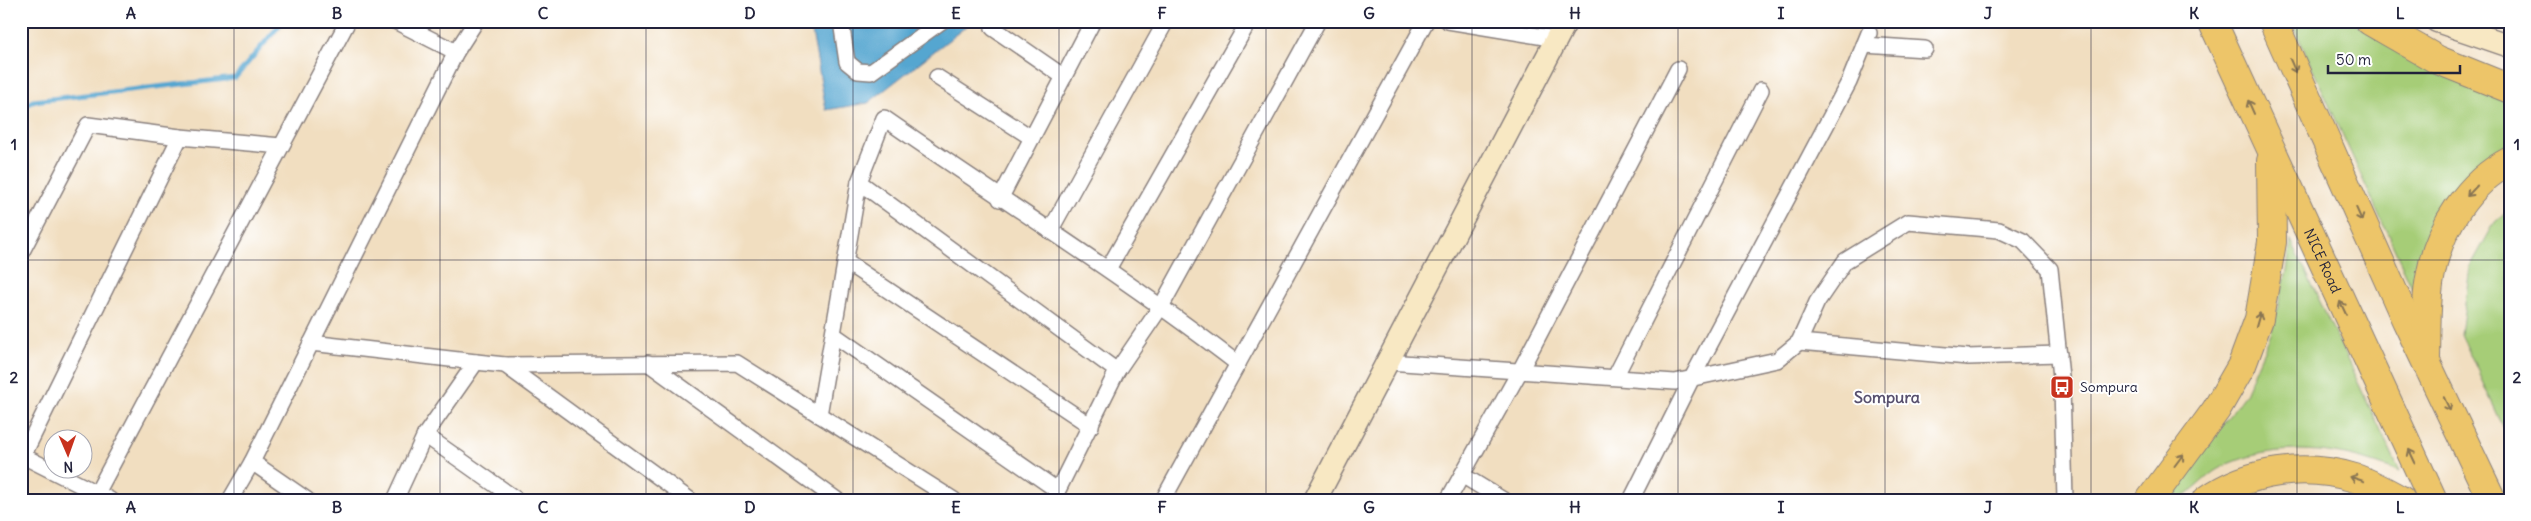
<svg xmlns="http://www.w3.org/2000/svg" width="2531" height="521" font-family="Delius,sans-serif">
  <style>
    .green { fill: #a6cd77; stroke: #647859 }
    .water { fill: #55a6d0; stroke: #3c6486 }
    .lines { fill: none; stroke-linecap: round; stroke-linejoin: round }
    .stream { stroke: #55a6d0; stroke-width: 5 }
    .street-casing { stroke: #8a807e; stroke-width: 18 }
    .secondary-casing { stroke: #8a807e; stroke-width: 25 }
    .highway-casing { stroke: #8a807e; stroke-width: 30 }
    .street { stroke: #fff; stroke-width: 15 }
    .secondary { stroke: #f8e8c3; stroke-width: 22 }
    .highway { stroke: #edc569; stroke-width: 28 }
    .oneway { stroke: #887452 }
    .grid { fill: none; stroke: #22223b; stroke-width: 1; stroke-opacity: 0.55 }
    .labels { text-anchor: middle; stroke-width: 4; stroke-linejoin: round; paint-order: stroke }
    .street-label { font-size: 14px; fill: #22223b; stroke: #fff }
    .poi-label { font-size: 14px; fill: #22223b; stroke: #fff; text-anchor: start }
    .quarter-label { font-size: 16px; font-weight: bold; fill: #58506e; stroke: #fff }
    .neatline { fill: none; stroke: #22223b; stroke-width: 2 }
    .grid-label { font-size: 16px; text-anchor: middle; font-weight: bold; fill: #22223b }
  </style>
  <rect width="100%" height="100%" fill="#fff"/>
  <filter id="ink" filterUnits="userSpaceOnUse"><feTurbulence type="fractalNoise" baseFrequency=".02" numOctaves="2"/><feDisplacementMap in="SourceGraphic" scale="10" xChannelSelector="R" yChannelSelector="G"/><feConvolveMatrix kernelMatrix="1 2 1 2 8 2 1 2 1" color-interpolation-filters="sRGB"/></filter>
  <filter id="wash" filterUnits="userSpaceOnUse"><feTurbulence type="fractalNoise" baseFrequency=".0096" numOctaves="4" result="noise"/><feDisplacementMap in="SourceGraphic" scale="20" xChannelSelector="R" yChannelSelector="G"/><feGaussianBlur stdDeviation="1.12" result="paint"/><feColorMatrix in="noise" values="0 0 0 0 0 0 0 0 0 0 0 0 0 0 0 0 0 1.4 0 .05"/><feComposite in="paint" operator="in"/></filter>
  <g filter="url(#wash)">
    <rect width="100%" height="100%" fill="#f1dec0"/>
    <g class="green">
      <polygon points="2291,21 2350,21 2374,36 2510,101 2510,148 2429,234 2413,290"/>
      <polygon points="2510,209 2510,442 2461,334 2470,267 2495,222"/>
      <path d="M2291,240L2400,472C2342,448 2275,439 2218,469C2207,475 2186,497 2178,500C2175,501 2170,500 2167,500L2245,394L2271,334L2287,271Z"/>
      <polygon points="2289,494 2328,496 2342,500 2254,500"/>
    </g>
    <polygon class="water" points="810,21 973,21 868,103 826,110"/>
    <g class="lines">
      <polyline class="stream" points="21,108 33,101 235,78 283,21"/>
    </g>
  </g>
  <g filter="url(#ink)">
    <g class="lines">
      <g class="street-casing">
        <g id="street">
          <polyline points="395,21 456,52"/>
          <polyline points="841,21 847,62 858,71 871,72 942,21"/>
          <polyline points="1448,21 1556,39"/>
          <polyline points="993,28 1064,77"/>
          <polyline points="1864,45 1925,49"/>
          <polyline points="937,77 1032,138"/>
          <polyline points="859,182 1117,371 1053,500"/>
          <polyline points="1000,199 1093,21"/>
          <polyline points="1050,231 1166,21"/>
          <polyline points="21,253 88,125 180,137"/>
          <polyline points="846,262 1091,426"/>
          <polyline points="1108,269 1249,21"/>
          <polyline points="834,335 1057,490"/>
          <polyline points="1799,342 1968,357 2059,354"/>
          <polyline points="311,343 476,362 425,435 395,500"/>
          <polyline points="476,362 505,365 737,363 954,500"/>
          <polyline points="1388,362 1675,382 1777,360 1799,342 1817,302 1845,261 1908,222 1999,230 2023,241 2050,269 2062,387 2065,500"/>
          <polyline points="648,363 837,500"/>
          <polyline points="505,365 690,500"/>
          <polyline points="1117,371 1162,305 1318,21"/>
          <polyline points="1615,377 1761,90"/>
          <path d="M819,415L859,182L884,118C1002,200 1124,276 1238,364"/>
          <polyline points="425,435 517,500"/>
          <polyline points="21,455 110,500"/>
          <polyline points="23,456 180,137 281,146"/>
          <polyline points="252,462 456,52 476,21"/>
          <polyline points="1462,475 1503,500"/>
          <polyline points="97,493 348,21"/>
          <polyline points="230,500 252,462 307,500"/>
          <polyline points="1163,500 1426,21"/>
          <polyline points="1448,500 1521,369 1678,69"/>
          <polyline points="1631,500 1692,378 1849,82 1869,33"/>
        </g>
      </g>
      <g class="secondary-casing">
        <g id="secondary">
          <polyline points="2437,21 2510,46"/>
          <polyline points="1315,500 1566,21"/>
        </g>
      </g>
      <g class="highway-casing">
        <g id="highway">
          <path id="s1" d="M2212,21L2433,500"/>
          <polyline points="2273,21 2406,320 2492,500"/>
          <polyline points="2370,21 2438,60 2510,89"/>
          <path d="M2426,357C2427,330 2425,300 2431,273C2439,228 2469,182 2510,161"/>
          <polyline points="2150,500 2216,410 2242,365 2259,319 2272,242 2271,161"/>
          <path d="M2207,500C2249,470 2305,463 2355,478C2371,483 2386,492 2401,500"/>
        </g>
      </g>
      <use href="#street" class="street"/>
      <use href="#secondary" class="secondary"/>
      <use href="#highway" class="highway"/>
    </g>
    <defs><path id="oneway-shaft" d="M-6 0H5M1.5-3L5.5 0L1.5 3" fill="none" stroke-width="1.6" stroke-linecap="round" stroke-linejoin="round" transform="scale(1.25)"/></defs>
    <g class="oneway">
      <use href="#oneway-shaft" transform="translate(2293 66) rotate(66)"/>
      <use href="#oneway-shaft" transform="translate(2251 107) rotate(-114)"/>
      <use href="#oneway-shaft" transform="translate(2472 191) rotate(133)"/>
      <use href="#oneway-shaft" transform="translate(2359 214) rotate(66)"/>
      <use href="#oneway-shaft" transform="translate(2343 308) rotate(-115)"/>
      <use href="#oneway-shaft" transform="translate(2258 320) rotate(-74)"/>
      <use href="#oneway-shaft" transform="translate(2447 404) rotate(65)"/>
      <use href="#oneway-shaft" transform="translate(2412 456) rotate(-115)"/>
      <use href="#oneway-shaft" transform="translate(2179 460) rotate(-53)"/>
      <use href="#oneway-shaft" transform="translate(2357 479) rotate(-162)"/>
    </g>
  </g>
  <path class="grid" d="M234,21V500M440,21V500M646,21V500M853,21V500M1059,21V500M1266,21V500M1472,21V500M1678,21V500M1885,21V500M2091,21V500M2297,21V500M21,260H2510"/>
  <defs>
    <g id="bus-square" transform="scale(1.25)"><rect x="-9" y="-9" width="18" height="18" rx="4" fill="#c8321e" stroke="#fff"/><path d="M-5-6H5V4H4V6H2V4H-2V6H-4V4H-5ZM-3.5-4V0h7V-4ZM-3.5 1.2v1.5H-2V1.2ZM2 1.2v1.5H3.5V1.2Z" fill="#fff"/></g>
  </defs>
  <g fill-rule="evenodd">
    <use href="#bus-square" x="2062" y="387"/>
  </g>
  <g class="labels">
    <g class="street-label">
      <text dy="5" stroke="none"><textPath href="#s1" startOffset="264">NICE Road</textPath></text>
    </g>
    <g class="poi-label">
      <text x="2080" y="392">Sompura</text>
    </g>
    <g class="quarter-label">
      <text x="1887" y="403">Sompura</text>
    </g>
  </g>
  <rect width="2531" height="521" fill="none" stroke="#fff" stroke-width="55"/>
  <g transform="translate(68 454) rotate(178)"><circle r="24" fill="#ffffff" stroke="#a7a7b1"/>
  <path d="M0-4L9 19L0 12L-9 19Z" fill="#c8321e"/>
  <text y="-8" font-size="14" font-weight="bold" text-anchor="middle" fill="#22223b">N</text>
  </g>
  <path d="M2328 65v8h132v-8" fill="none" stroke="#22223b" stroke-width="2.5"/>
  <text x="2336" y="65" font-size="15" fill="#22223b" stroke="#ffffff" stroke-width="4" paint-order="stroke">50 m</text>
  <rect x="28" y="28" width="2476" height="466" class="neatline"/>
  <g class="grid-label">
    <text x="131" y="19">A</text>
    <text x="337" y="19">B</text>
    <text x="543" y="19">C</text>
    <text x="750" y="19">D</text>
    <text x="956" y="19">E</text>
    <text x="1162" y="19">F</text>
    <text x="1369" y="19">G</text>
    <text x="1575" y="19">H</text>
    <text x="1781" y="19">I</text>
    <text x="1988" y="19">J</text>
    <text x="2194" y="19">K</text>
    <text x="2400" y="19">L</text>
    <text x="14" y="150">1</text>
    <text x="2517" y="150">1</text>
    <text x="14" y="383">2</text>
    <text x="2517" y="383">2</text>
    <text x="131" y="513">A</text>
    <text x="337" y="513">B</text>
    <text x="543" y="513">C</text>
    <text x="750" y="513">D</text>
    <text x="956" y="513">E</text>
    <text x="1162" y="513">F</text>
    <text x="1369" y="513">G</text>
    <text x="1575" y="513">H</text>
    <text x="1781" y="513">I</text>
    <text x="1988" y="513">J</text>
    <text x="2194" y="513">K</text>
    <text x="2400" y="513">L</text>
  </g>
</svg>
